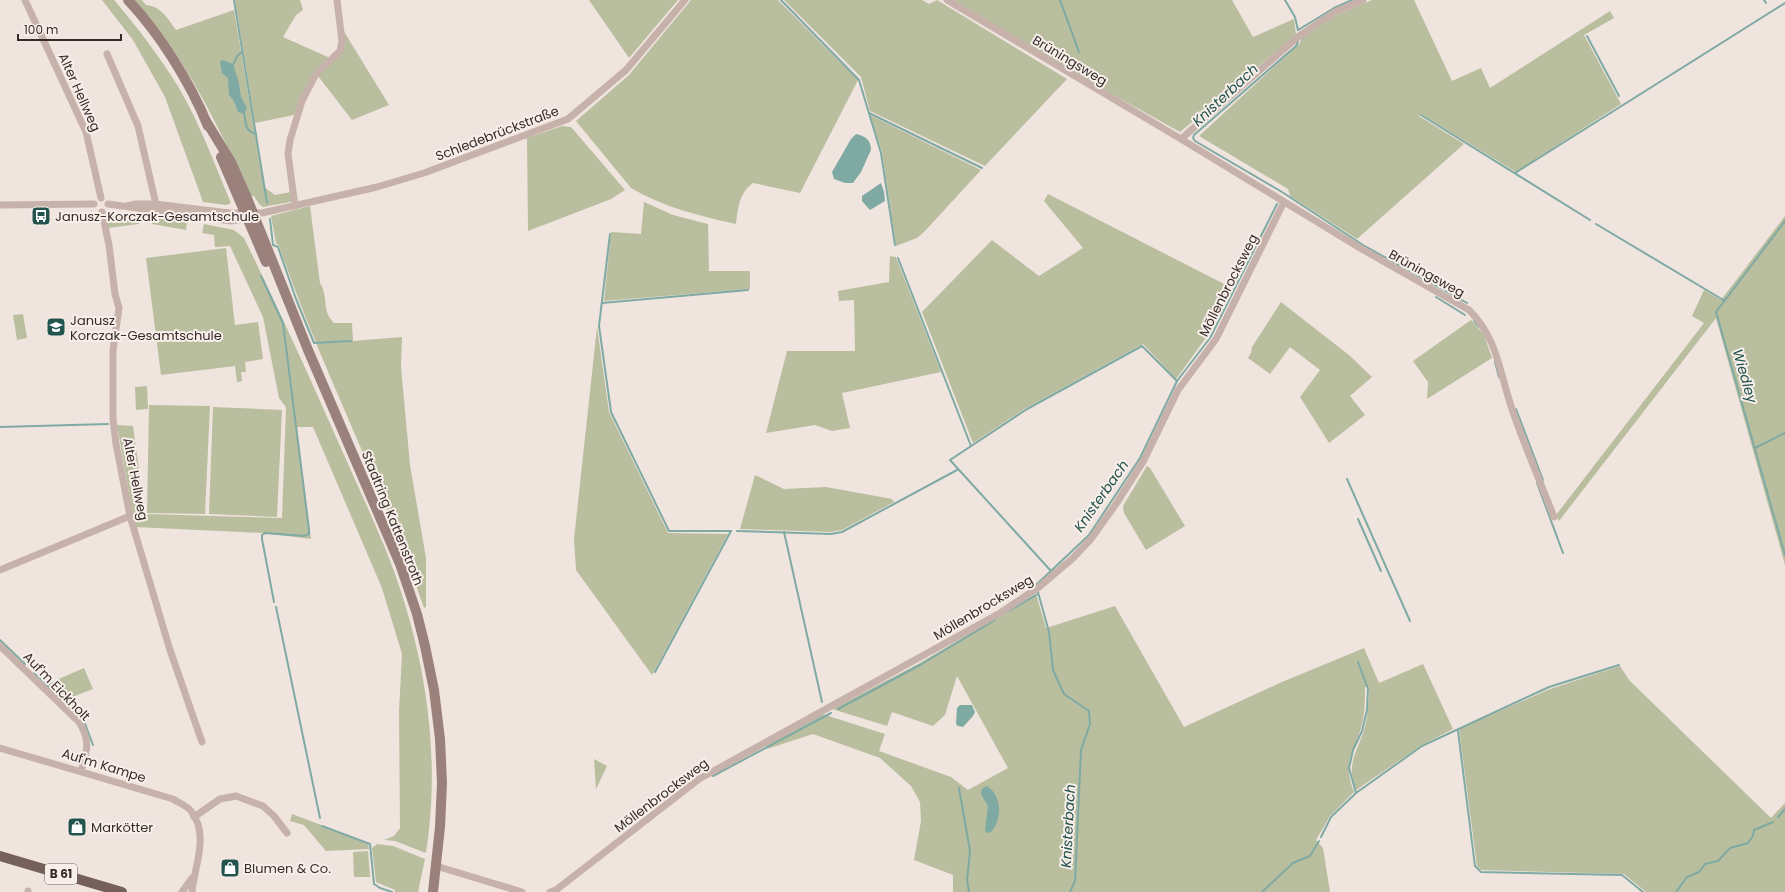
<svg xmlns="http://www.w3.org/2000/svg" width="1785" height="892" font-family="Poppins,sans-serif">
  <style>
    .green { fill: #b9be9f }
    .water { fill: #7faaa4 }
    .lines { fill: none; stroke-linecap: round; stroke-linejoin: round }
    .stream { stroke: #7faaa4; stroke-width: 2 }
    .street { stroke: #c7b2ab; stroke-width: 7 }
    .secondary { stroke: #9b817c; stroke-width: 10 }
    .primary { stroke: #76605c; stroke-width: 10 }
    .labels { text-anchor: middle; stroke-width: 4; stroke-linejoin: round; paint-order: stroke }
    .shield { fill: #f8efea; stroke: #706663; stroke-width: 1 }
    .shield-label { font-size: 12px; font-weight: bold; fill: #352b29 }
    .street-label { font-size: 13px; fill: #352b29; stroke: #f8efea }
    .poi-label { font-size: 13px; fill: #352b29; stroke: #f8efea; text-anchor: start }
    .water-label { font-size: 14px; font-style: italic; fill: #23534d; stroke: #f8efea }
  </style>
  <rect width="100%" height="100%" fill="#f0e4de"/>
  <g class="green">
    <path d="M102,0H114C138,28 160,57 179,88C200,124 215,165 231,203L226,205L203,202L165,97L133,40Z"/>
    <path d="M134,0H142L146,5C161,6 168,19 176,30L234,10L264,187L275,195L291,192L292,200L290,202L263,207L259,204L254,196H251C220,131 184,52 134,0Z"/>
    <polygon points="235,0 300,0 303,10 296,15 283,37 330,58 294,115 255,123"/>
    <polygon points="589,0 678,0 629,58"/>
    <path d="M691,0H778L858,80L800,193L753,183C739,193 738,208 736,224C700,216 663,207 631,188L576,121L629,75Z"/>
    <polygon points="784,0 922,0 929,4 937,0 1067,79 985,166 870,111 861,77"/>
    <polygon points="953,0 1232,0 1253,37 1294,19 1296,35 1180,132 1074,73"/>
    <polygon points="1372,0 1414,0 1452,81 1481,68 1490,88 1610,11 1614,18 1584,35 1621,104 1516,172 1421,114 1419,116 1464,144 1357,239 1290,196 1288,189 1199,136 1300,43 1301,37 1337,15"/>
    <polygon points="343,30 389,105 352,120 318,76 343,52"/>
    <polygon points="870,115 981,170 925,231 917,238 896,246 882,152"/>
    <polygon points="562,126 571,127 625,190 611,199 528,231 527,138"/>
    <polygon points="1048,194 1232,288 1208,335 1176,379 1143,344 1026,408 973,443 922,312 992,240 1039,276 1083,248 1044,201"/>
    <polygon points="644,202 673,215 708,224 709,271 750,271 750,289 604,301 611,232 641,234"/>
    <path d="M310,206L320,283C329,297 321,310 334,323H352L353,341L402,337L401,367L410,465L426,558V607L424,608C382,484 321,368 279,246L276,243L271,216Z"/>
    <polygon points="113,213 139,217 139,224 108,228 107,219"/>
    <polygon points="1785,216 1785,565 1716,318 1559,521 1556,515 1704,323 1692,316 1704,290 1721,300"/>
    <polygon points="159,217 187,221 186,230 152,224 151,219"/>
    <path d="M204,224L234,230L244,238C278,307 309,376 340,446C355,480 371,514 385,548C424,644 442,751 426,853L395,841L384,840L394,836L400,828L399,711L402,654L382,588L313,427H297L311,539L263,533L135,527L117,425L133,426L145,514L282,518L286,407L279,398L263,317L230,246L215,247L214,235L202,233Z"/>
    <polygon points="226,248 235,325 258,322 263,359 245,362 246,372 241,372 242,381 237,382 235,366 161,375 146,258"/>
    <polygon points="890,256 896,257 941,372 842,393 850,428 832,431 815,425 766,433 787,351 855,351 854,300 839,301 838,291 889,282"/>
    <polygon points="1281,302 1349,355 1372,377 1350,396 1365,415 1329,443 1300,397 1320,370 1290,347 1270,374 1248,358 1251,353 1252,347"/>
    <polygon points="23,314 27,338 17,340 13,315"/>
    <polygon points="1471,320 1484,335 1492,358 1427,399 1428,382 1413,361"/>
    <polygon points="597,327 609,412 668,533 728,534 652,675 576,570 574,539"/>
    <polygon points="147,386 148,409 136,410 135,387"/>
    <polygon points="149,405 210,406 205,514 147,513"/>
    <polygon points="213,407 282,410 277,517 209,514"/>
    <polygon points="1147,466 1150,468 1185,526 1146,550 1124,513 1123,506"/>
    <polygon points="755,475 784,489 826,487 892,499 894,502 842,530 831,532 740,529"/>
    <path d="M1036,594L1046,628L1115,606L1184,727L1282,682L1364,648L1379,683L1423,664L1453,729L1422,745L1356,790C1346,765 1356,754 1364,730C1368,716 1369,702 1369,687H1365C1365,701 1365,715 1361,728C1353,754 1343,764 1354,792L1330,816L1316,840L1323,848L1330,892H953V875L914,860L921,821L920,802L911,786L880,758L813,734L767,749L765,744L822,714L885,734L879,751L951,777L968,790L1008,768L957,676L945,715L933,726L892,712L887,726L832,709L918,664Z"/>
    <polygon points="1620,666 1629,680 1771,818 1785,803 1785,892 1646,892 1624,874 1481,870 1477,866 1459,729 1550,689"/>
    <polygon points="84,668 93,689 65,700 47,684"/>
    <polygon points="594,759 607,766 596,789"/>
    <polygon points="292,814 321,825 322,827 368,844 369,849 326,851 304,825 290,821"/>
    <polygon points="377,844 393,846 425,859 418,892 395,892 395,890 376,882 372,848"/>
    <polygon points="368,851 370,877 354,877 353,852"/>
  </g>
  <g class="water">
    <polygon points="223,60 233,64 239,83 241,97 247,108 244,114 238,112 234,101 229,95 228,78 222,73 220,62"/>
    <path d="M856,134C865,136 871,140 871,150L861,172L853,183H845L834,179L832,172L851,139Z"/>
    <polygon points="881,183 884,192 885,201 870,210 862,201 862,196"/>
    <polygon points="960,705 972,705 975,712 973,716 963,727 958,726 956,724 957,708"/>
    <path d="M987,786C1002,796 1003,819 991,832L987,833L985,830L988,806C984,798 975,791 987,786Z"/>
  </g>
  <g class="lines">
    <g class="stream">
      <polyline points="234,0 267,203"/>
      <polyline points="781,0 859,80 881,153 895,245"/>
      <polyline points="1060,0 1079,52"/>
      <polyline points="1285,0 1295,17 1298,30"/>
      <polyline points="1764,0 1766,3"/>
      <polyline points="1298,30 1334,8 1352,0"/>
      <polyline points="1587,36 1619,96"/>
      <polyline points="1298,42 1296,46 1194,135 1193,138 1195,141 1282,192 1363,245 1467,303"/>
      <polyline points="232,67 238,55 242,52"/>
      <path d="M244,113C247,123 243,130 256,134"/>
      <polyline points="869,113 982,168"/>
      <polyline points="1421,115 1590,220"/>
      <polyline points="1515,173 1785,3"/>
      <polyline points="270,219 273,245 278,247 296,299 314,343 351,341"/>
      <polyline points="1785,221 1716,312 1785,555"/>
      <polyline points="1596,224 1725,301"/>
      <polyline points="610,234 599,326 611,412 669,531 731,531"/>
      <polyline points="898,258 971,446"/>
      <polyline points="261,276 283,323 309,530 309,534 304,536 265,533 262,535 262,539 274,602"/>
      <polyline points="1436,297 1465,315"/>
      <polyline points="602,303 748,290"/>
      <polyline points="1474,321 1479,327"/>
      <polyline points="1495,362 1499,377"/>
      <polyline points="1516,409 1543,480"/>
      <polyline points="0,427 108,424"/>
      <polyline points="1755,448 1785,433"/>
      <polyline points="1347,479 1410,621"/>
      <polyline points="1537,483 1563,553"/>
      <polyline points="1358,519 1381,571"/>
      <polyline points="737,531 831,534 842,532 957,470"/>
      <polyline points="784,532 822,702"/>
      <polyline points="1051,571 950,460 1027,409 1142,346 1177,381"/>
      <polyline points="276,607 320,818"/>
      <polyline points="1007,612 1038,594"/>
      <polyline points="0,640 25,664"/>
      <polyline points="655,672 731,531"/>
      <polyline points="34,673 84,721 93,745"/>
      <polyline points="838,709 920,665 995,620"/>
      <polyline points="1458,731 1475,866 1481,872 1622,875 1643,892"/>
      <polyline points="713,776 831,713"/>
      <polyline points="959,788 970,851 967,880 969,892"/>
      <polyline points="1356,793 1349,768 1353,750 1362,731 1367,710 1368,689 1358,662"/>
      <polyline points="1778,817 1785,809"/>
      <polyline points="322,826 370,844 374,884 380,888 392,892"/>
      <polyline points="1321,837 1331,817 1356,793 1422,746 1549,687 1619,665"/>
      <polyline points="1070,892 1075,881 1081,750 1090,724 1089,711 1064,694 1053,670 1049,632 1036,585 1089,535 1140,458 1177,381 1210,338 1277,204"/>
      <polyline points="1262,892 1293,863 1310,856 1319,841"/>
      <polyline points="1676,892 1687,877 1699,872 1705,864 1718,861 1730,848 1748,843 1753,836 1754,830 1773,822"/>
    </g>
    <g class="street">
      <polyline points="25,0 86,132 101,198"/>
      <path d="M947,0L1181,139L1360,248L1469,310C1498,339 1499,371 1512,409C1524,445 1540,481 1554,517"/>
      <polyline points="107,54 138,126 155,200 154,211"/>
      <polyline points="1181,139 1299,36 1335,12 1363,0"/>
      <polyline points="108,204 231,221 250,218"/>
      <polyline points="0,205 94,204"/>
      <polyline points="127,206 136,204 155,204 229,213 262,213 377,187 424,173 568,119 626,70 685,0"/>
      <polyline points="295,206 288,154 290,140 302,101 316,74 340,51 342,41 337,0"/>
      <polyline points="102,212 109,245 115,294 119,308 113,350 113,419 116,444 130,516 170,650 202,742"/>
      <polyline points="0,570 130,516"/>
      <path d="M0,646L79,722C91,741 87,751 81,771"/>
      <path d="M0,748L173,799C179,803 187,806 191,811C210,835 194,867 192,892"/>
      <polyline points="194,817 220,799 236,796 263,806 274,816 287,833"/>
      <polyline points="436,866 522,892"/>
      <polyline points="28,892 28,891"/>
      <polyline points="182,892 192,878"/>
      <polyline points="550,892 556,890 699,779 1000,613 1039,587 1073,558 1091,539 1116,504 1144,460 1178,390 1216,339 1284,202"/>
    </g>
    <g class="secondary">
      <path d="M128,0C160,34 190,82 208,126"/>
      <polyline points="206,121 231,162 247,198 308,350 400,564 417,614 425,646 434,690 440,739 442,783 440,827 433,892"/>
      <polyline points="221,157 266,262"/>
    </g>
    <polyline class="primary" points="0,856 122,892"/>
  </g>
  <defs>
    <g id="bus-square" transform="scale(1)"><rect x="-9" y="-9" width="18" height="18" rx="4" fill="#23534d" stroke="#f8efea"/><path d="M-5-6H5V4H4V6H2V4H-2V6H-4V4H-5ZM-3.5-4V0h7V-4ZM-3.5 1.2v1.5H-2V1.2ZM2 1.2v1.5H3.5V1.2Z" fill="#fff"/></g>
    <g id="school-square" transform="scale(1)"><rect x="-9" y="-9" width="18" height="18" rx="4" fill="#23534d" stroke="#f8efea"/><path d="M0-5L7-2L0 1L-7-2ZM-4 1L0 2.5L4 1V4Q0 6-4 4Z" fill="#fff"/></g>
    <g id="shop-square" transform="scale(1)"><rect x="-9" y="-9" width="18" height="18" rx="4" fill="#23534d" stroke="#f8efea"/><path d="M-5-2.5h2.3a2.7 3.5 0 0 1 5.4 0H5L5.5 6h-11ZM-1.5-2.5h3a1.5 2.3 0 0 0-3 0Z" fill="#fff"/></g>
  </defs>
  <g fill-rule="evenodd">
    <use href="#bus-square" x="41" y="216"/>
    <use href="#school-square" x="56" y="327"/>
    <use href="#shop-square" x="77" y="827"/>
    <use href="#shop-square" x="230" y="868"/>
  </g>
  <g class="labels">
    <rect class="shield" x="45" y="864" width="32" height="20" rx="3"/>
    <g class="shield-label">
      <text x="61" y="878">B 61</text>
    </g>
    <g class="street-label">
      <text transform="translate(1070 60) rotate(31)" y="5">Brüningsweg</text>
      <text transform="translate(80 92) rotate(66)" y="5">Alter Hellweg</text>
      <text transform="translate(497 133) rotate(-21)" y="5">Schledebrückstraße</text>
      <text transform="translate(1427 273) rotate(29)" y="5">Brüningsweg</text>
      <text transform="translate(1228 285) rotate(-63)" y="5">Möllenbrocksweg</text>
      <text transform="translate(136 479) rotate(79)" y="5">Alter Hellweg</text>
      <text transform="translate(393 518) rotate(68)" y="5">Stadtring Kattenstroth</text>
      <text transform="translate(983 607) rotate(-31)" y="5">Möllenbrocksweg</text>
      <text transform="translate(57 686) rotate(46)" y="5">Auf'm Eickholt</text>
      <text transform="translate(104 765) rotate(17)" y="5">Auf'm Kampe</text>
      <text transform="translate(661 795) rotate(-37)" y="5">Möllenbrocksweg</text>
    </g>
    <g class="poi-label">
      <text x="55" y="221">Janusz-Korczak-Gesamtschule</text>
      <text x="70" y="325">Janusz<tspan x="70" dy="15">Korczak-Gesamtschule</tspan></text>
      <text x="91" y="832">Markötter</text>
      <text x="244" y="873">Blumen &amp; Co.</text>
    </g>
    <g class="water-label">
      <text transform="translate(1225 95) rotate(-43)" y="5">Knisterbach</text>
      <text transform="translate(1745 376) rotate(74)" y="5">Wiedley</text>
      <text transform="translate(1101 496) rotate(-55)" y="5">Knisterbach</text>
      <text transform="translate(1068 826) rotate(-87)" y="5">Knisterbach</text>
    </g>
  </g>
  <path d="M18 34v6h103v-6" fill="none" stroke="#352b29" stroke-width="2"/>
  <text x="24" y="34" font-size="12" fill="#352b29" stroke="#f8efea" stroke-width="3" paint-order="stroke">100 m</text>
</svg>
